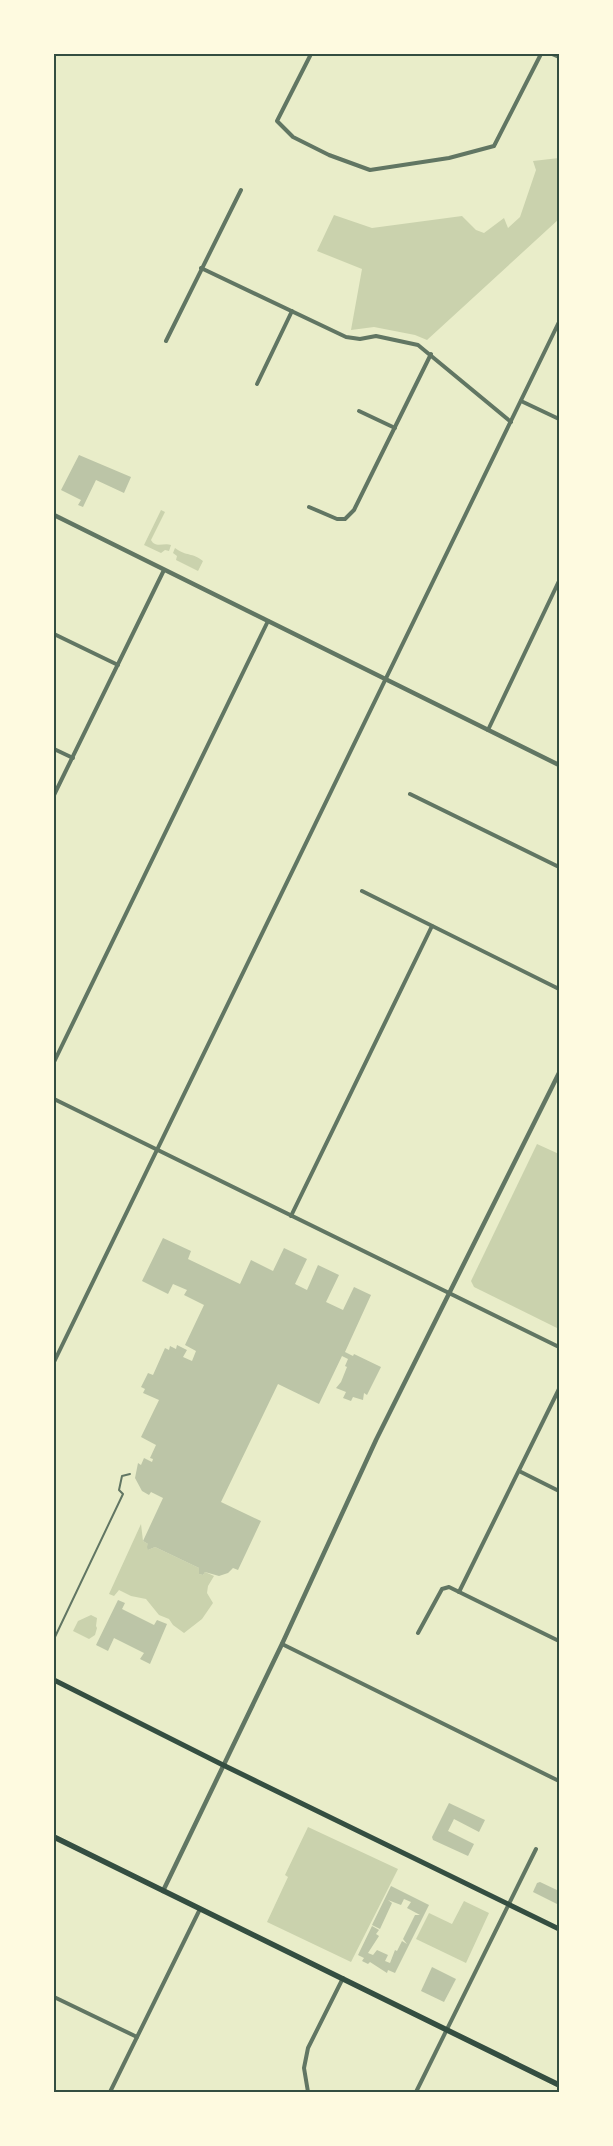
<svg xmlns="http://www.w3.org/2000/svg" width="613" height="2146" font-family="Helvetica,sans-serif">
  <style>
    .green { fill: #cad2ad }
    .building { fill: #bcc5a7 }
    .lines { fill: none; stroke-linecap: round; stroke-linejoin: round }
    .service { stroke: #617663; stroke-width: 2 }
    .minor { stroke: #617663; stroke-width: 4 }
    .tertiary { stroke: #617663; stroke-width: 4.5 }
    .secondary { stroke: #344e41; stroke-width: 5 }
    .primary { stroke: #344e41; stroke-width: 5.5 }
    .neatline { fill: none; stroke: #344e41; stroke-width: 2 }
  </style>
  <rect width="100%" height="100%" fill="#e9edc9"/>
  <g class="green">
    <polygon points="559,158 559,219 427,340 415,335 374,327 351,330 362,269 317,251 334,215 372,228 462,216 476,230 484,233 504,218 508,228 520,217 536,170 533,161"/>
    <path d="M161,510L165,512L151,540C156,549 164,542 171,545L169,551L165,550L161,553L144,545Z"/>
    <path d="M175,548C187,557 192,552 203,561L198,571L176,560L177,556L173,553Z"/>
    <polygon points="537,1144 559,1154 559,1329 474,1287 471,1281"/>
    <polygon points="141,1524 143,1541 148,1544 148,1550 155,1547 199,1568 199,1574 203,1575 205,1572 214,1576 208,1586 207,1593 213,1603 202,1619 184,1633 173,1625 169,1619 159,1615 146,1599 131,1596 119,1590 114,1596 109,1594"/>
    <polygon points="91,1615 97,1618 96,1626 97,1628 95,1635 89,1639 73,1631 78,1621"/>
    <polygon points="308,1827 398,1869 351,1962 267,1922 288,1877 285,1875"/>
    <polygon points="464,1901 489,1913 466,1963 416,1939 429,1913 452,1924"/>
  </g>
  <g class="building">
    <polygon points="79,455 131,477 124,493 96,480 83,507 78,505 81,500 61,490"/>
    <polygon points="163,1238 191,1251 188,1259 240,1284 251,1260 273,1271 284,1248 307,1259 295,1284 307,1290 318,1265 339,1275 326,1302 343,1310 354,1287 371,1295 345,1352 353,1356 354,1354 381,1367 367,1395 364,1393 363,1400 353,1397 351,1401 343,1398 346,1392 336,1388 341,1382 347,1367 345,1366 348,1359 342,1356 319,1404 278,1384 221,1502 261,1521 238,1570 233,1568 228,1573 219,1576 205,1572 203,1575 199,1574 199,1568 155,1547 148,1550 147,1547 148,1544 143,1541 163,1498 151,1492 149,1495 142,1491 135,1478 138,1463 141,1465 144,1458 152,1462 153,1459 150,1458 156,1445 141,1437 159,1400 143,1393 145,1389 141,1387 148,1373 153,1375 165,1348 169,1350 170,1346 176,1349 177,1345 187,1350 183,1357 192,1361 196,1351 185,1345 204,1305 184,1295 187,1290 173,1284 168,1294 142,1281"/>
    <polygon points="118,1600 125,1603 122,1609 154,1625 157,1620 167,1624 150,1664 140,1659 144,1653 114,1638 108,1651 96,1645"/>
    <polygon points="449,1803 485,1820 479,1832 454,1819 448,1831 474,1844 468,1856 433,1840 432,1837"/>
    <polygon points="540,1882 559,1891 559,1905 533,1892 537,1883"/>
    <polygon points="391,1886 429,1905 395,1973 388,1970 387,1973 370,1962 368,1964 362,1961 364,1958 358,1955 372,1926 379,1930 376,1934 379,1936 368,1953 373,1955 377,1950 388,1955 385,1961 390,1963 395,1950 397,1951 402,1941 407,1944 403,1939 415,1915 420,1915 407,1908 411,1902 404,1899 401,1905 388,1900 392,1903 380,1929 372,1925"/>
    <polygon points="432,1967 456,1979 444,2002 421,1991"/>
  </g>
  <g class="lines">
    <polyline class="service" points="54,1639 123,1494 119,1490 122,1476 130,1474"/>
    <g class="minor">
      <polyline points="311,54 277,121 293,137 329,155 370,170 449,158 494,146 541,54"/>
      <polyline points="552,54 559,57"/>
      <polyline points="201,268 346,337 360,339 376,336 418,345 511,422"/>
      <polyline points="166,341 241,190"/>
      <polyline points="257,384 292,311"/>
      <polyline points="521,401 559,419"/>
      <polyline points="359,411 395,428"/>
      <polyline points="309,507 337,519 345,519 354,510 431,354"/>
      <polyline points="54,634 118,665"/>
      <polyline points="488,730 559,581"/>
      <polyline points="54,749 73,758"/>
      <polyline points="410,794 559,867"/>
      <polyline points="54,795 164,570"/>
      <polyline points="362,891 559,989"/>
      <polyline points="54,1062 268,621"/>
      <polyline points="54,1099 559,1347"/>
      <polyline points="291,1216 432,926"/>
      <polyline points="54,1362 559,322"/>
      <polyline points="519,1471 559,1491"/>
      <polyline points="459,1592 559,1389"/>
      <polyline points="418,1633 442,1589 449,1587 559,1641"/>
      <polyline points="282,1644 559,1781"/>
      <polyline points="54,1997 137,2037"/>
      <polyline points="110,2092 200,1909"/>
      <polyline points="308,2092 304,2068 308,2048 343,1978"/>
      <polyline points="416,2092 536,1849"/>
    </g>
    <g class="tertiary">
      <polyline points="54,515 559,765"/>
      <polyline points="163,1891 282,1644 376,1440 559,1073"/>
    </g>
    <polyline class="secondary" points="54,1680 223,1765 559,1929"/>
    <polyline class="primary" points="54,1837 559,2085"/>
  </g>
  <rect width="613" height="2146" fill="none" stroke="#fefae0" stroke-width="110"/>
  <rect x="55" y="55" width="503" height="2036" class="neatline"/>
</svg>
